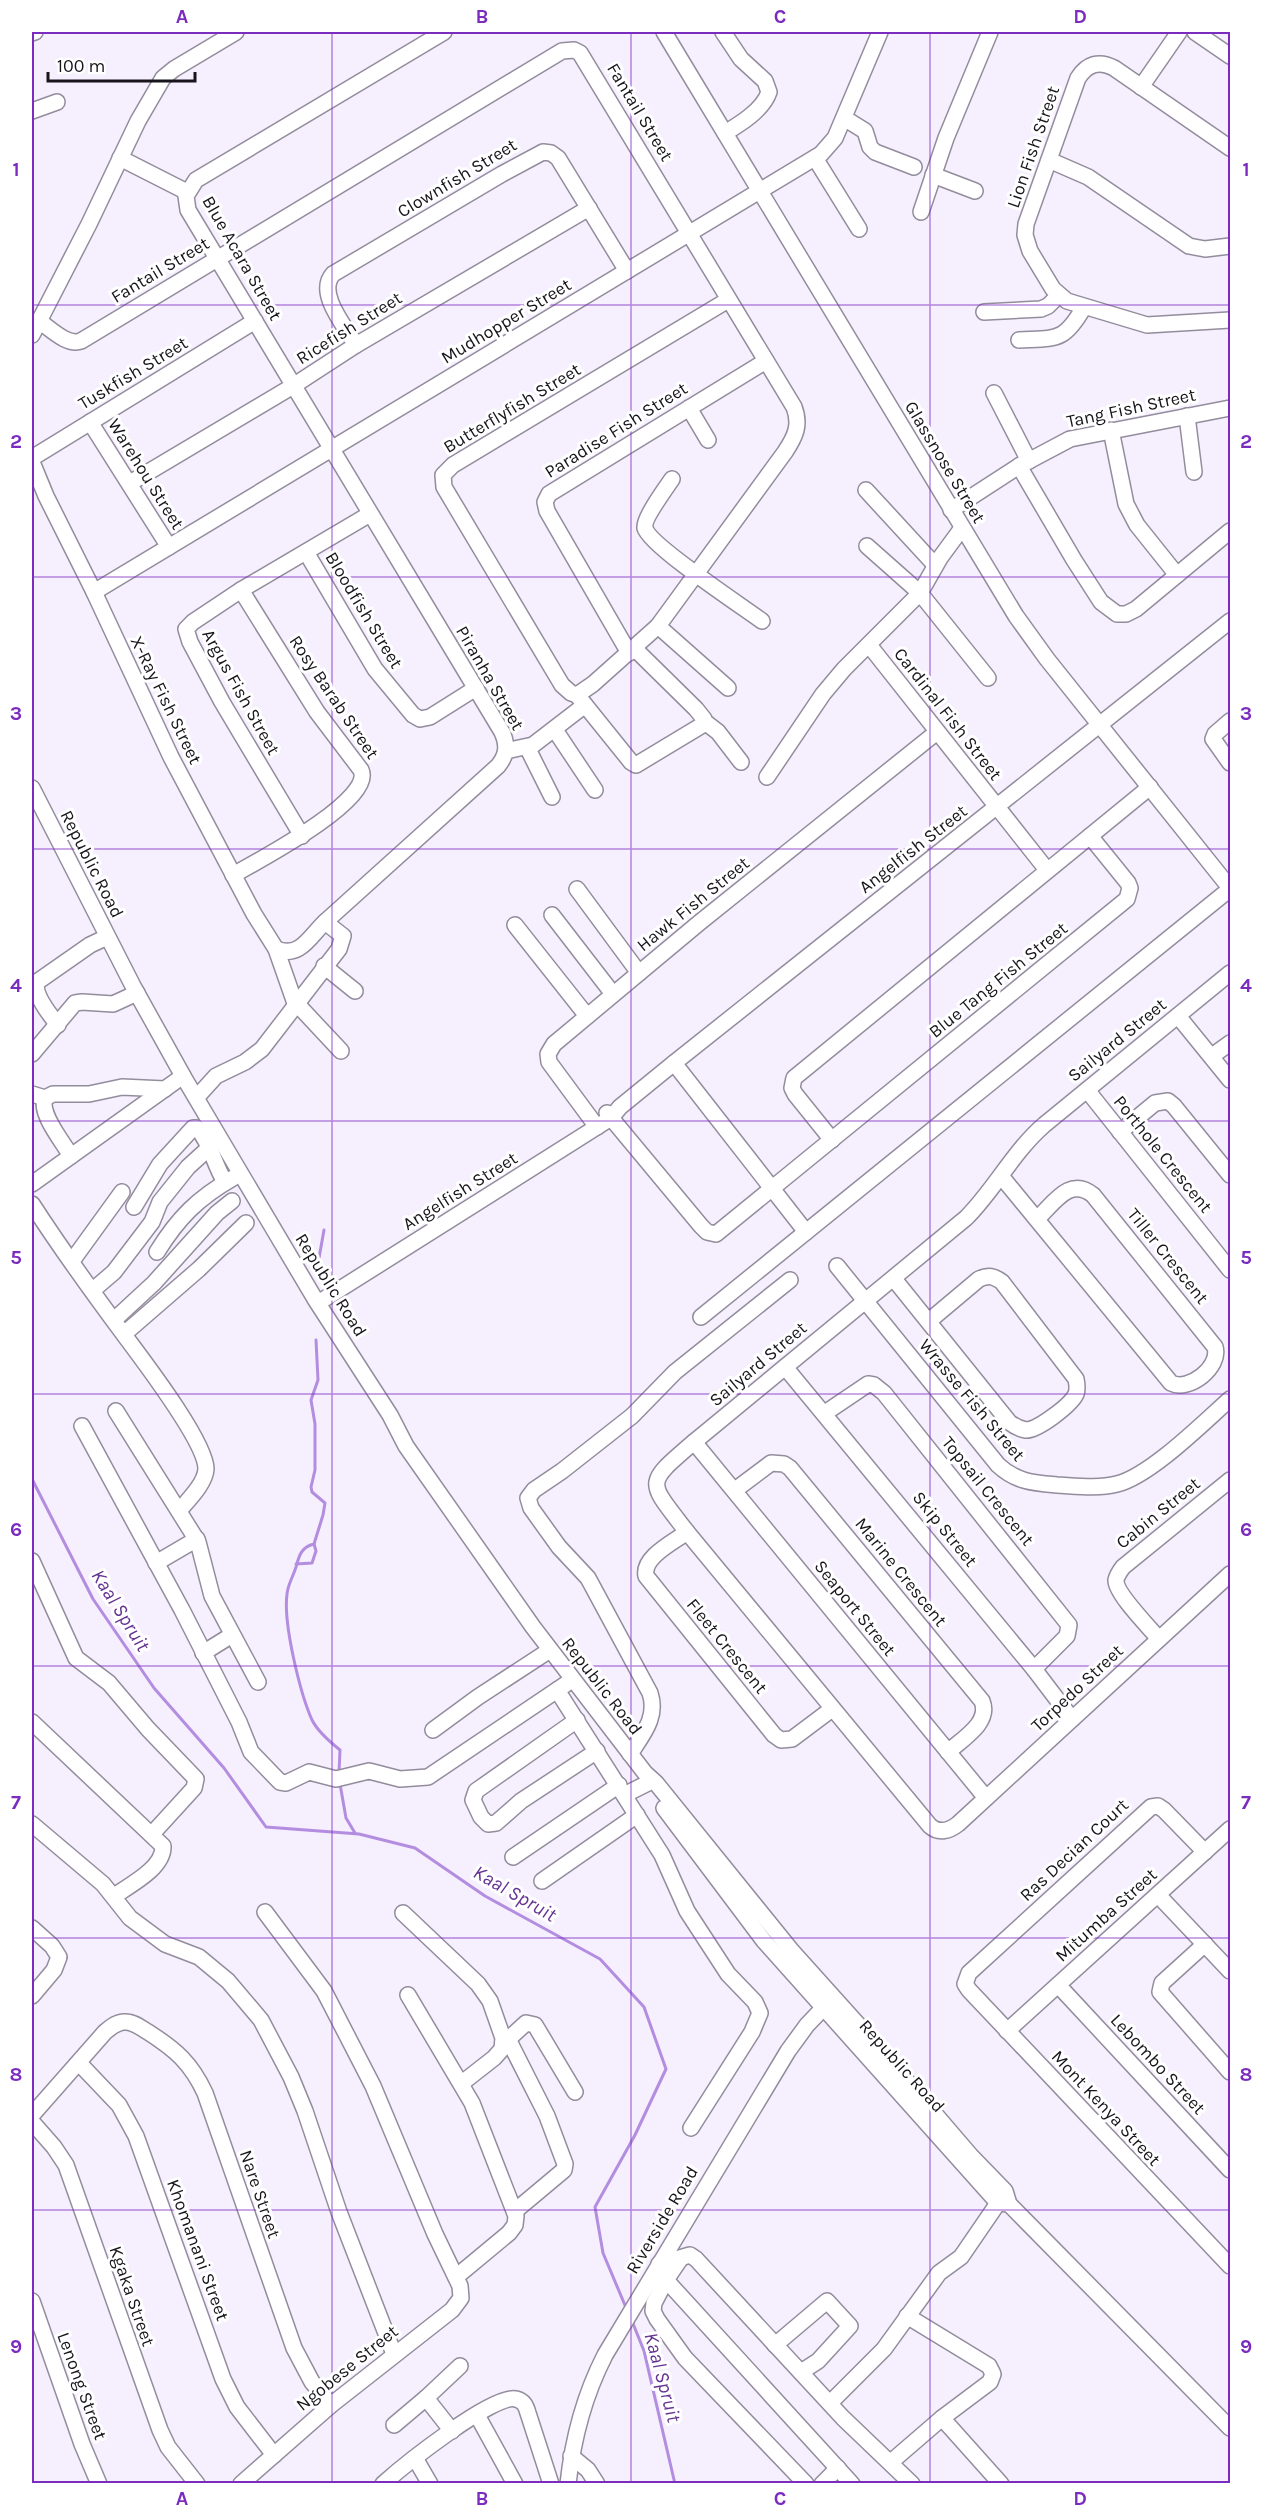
<svg xmlns="http://www.w3.org/2000/svg" width="1262" height="2515" font-family="Karla,sans-serif">
  <style>
    .lines { fill: none; stroke-linecap: round; stroke-linejoin: round }
    .stream { stroke: #b38ddf; stroke-width: 3 }
    .minor-casing { stroke: #938c9d; stroke-width: 18 }
    .minor { stroke: #fff; stroke-width: 15 }
    .grid { fill: none; stroke: #7b2cbf; stroke-width: 1.5; stroke-opacity: 0.55 }
    .labels { text-anchor: middle; stroke-width: 6; stroke-linejoin: round; paint-order: stroke }
    .street-label { font-size: 18px; fill: #17151b; stroke: #fff }
    .water-label { font-size: 20px; font-style: italic; fill: #653393; stroke: #fff }
    .neatline { fill: none; stroke: #7b2cbf; stroke-width: 2 }
    .grid-label { font-size: 20px; text-anchor: middle; font-weight: bold; fill: #7b2cbf }
  </style>
  <rect width="100%" height="100%" fill="#f6effe"/>
  <g class="lines">
    <g class="stream">
      <polyline points="319,1258 324,1230"/>
      <path d="M316,1340L318,1380L311,1400L315,1424V1470L311,1487L312,1492L325,1503L323,1515L314,1544C301,1547 299,1556 296,1567C293,1577 288,1584 287,1594C283,1623 300,1693 312,1720C318,1732 330,1742 340,1750L339,1773"/>
      <polyline points="32,1479 93,1599 154,1688 224,1768 266,1827 359,1834 415,1848 485,1896 600,1959 644,2007 666,2069 635,2135 595,2207 603,2253 627,2310"/>
      <polyline points="296,1564 312,1563 316,1551 314,1544"/>
      <polyline points="340,1784 346,1818 355,1833"/>
      <polyline points="632,2321 644,2351 675,2484"/>
    </g>
    <g class="minor-casing">
      <g id="minor">
        <polyline points="664,32 1016,616 1047,659 1230,888"/>
        <path d="M723,32L741,59L765,81L769,92C763,110 740,124 725,133"/>
        <polyline points="1195,32 1230,56"/>
        <polyline points="32,33 35,32"/>
        <polyline points="1141,87 1179,32"/>
        <polyline points="32,111 57,102"/>
        <polyline points="844,118 865,131 870,147 875,152 914,167"/>
        <path d="M1230,148L1114,68C1099,60 1087,64 1078,78L1026,224L1025,235L1030,251L1053,289L1067,301L1147,325L1230,320"/>
        <polyline points="120,158 187,192"/>
        <polyline points="815,158 859,229"/>
        <polyline points="1049,160 1088,177 1189,246 1205,249 1230,246"/>
        <polyline points="933,175 975,191"/>
        <polyline points="921,212 946,138 990,32"/>
        <polyline points="984,312 1041,309 1048,306 1059,295"/>
        <path d="M39,321C51,329 67,346 81,341L562,51L574,50L580,53L794,407C801,425 795,437 785,452L658,626L593,684L577,695L571,693L562,685L444,487L443,475L453,465L728,300"/>
        <polyline points="32,335 89,224 138,121 163,78 174,69 236,32"/>
        <path d="M1019,340C1057,338 1064,342 1084,307"/>
        <path d="M356,345C345,326 316,293 333,274L502,174L543,152L551,153L558,158L627,271"/>
        <polyline points="994,393 1029,461"/>
        <polyline points="689,408 708,440"/>
        <polyline points="1187,416 1194,472"/>
        <polyline points="90,422 169,547"/>
        <polyline points="1111,430 1126,504 1137,525 1177,575"/>
        <polyline points="32,458 255,321"/>
        <polyline points="32,462 46,496 94,592 171,757 254,914 276,949 296,1006"/>
        <polyline points="1019,466 1074,560 1101,602 1117,614 1126,614 1136,609 1230,531"/>
        <path d="M672,479C666,488 643,519 645,528C649,545 743,607 762,621"/>
        <polyline points="130,483 293,386 356,345 589,208"/>
        <polyline points="866,490 935,565"/>
        <polyline points="951,510 1019,466 1070,439 1230,408"/>
        <polyline points="867,546 920,593 988,678"/>
        <polyline points="306,552 375,669 413,715 420,719 430,717 476,688"/>
        <polyline points="94,592 821,154 835,138 880,32"/>
        <polyline points="658,626 728,688"/>
        <polyline points="869,645 1047,870"/>
        <polyline points="629,653 547,511 545,502 549,494 766,361"/>
        <polyline points="577,695 631,762 636,765 704,724 704,719 696,709 634,648"/>
        <polyline points="1230,721 1215,734 1213,739 1230,763"/>
        <polyline points="705,722 718,732 741,762"/>
        <polyline points="555,730 595,790"/>
        <polyline points="527,747 552,797"/>
        <polyline points="506,751 533,745 585,705"/>
        <polyline points="767,777 823,694 844,669 920,593 940,558 962,528"/>
        <polyline points="32,788 134,988 183,1076 315,1299 390,1415 406,1446 533,1627 645,1773 656,1783 791,1950 862,2029 971,2156 1005,2191 1009,2204 1230,2428"/>
        <polyline points="302,836 222,702 190,642 186,629 193,622 241,590 370,514"/>
        <path d="M233,875C256,862 375,800 361,770L317,712L241,590"/>
        <polyline points="577,889 639,973"/>
        <polyline points="552,915 613,994"/>
        <polyline points="515,925 587,1016"/>
        <path d="M276,949C300,959 310,936 325,922L498,766C507,755 508,745 502,732L188,210L186,196L196,180L444,32"/>
        <polyline points="324,966 355,991"/>
        <path d="M1230,973L1044,1125C1013,1152 995,1189 966,1218L694,1442C644,1485 647,1480 687,1532L930,1826C939,1834 949,1831 958,1824L1230,1574"/>
        <polyline points="297,1004 341,1051"/>
        <polyline points="1178,1016 1230,1080"/>
        <path d="M58,1025C50,1015 33,994 37,982L90,945L107,937"/>
        <polyline points="32,1054 75,1003 82,1002 113,1004 137,993"/>
        <polyline points="1212,1056 1230,1043"/>
        <polyline points="674,1063 806,1232"/>
        <polyline points="1087,1090 1230,1270"/>
        <polyline points="32,1094 45,1098 53,1094 89,1094 122,1087 165,1089"/>
        <polyline points="197,1097 216,1076 245,1062 262,1049 339,949 343,936 325,922"/>
        <path d="M45,1098C39,1114 63,1142 71,1156"/>
        <polyline points="607,1113 701,1226 707,1232 716,1234 1127,899 1130,888 1128,883 1090,836"/>
        <polyline points="597,1127 549,1062 548,1054 554,1044 699,923 937,732"/>
        <polyline points="1120,1132 1155,1103 1168,1101 1174,1106 1230,1175"/>
        <polyline points="832,1140 795,1094 792,1088 794,1078 1150,787"/>
        <path d="M1001,1176L1171,1383C1189,1392 1221,1367 1215,1347L1093,1195C1070,1176 1054,1203 1037,1219"/>
        <polyline points="32,1184 183,1076"/>
        <path d="M32,1204C61,1249 93,1293 125,1336C142,1359 206,1442 206,1469C205,1484 188,1500 179,1511"/>
        <path d="M134,1207L160,1164L193,1128H197C211,1143 214,1165 225,1182"/>
        <path d="M157,1252C178,1218 198,1198 233,1178"/>
        <polyline points="72,1261 122,1192"/>
        <path d="M837,1266L998,1465C1016,1482 1034,1483 1057,1485C1076,1486 1098,1489 1117,1484C1150,1476 1203,1423 1230,1399"/>
        <path d="M894,1279L1009,1422C1014,1426 1019,1429 1026,1430C1038,1430 1071,1405 1076,1394C1078,1389 1077,1384 1076,1379L1002,1282C994,1276 989,1275 979,1279L929,1321"/>
        <polyline points="93,1290 114,1272 152,1222 160,1202 188,1167 210,1147"/>
        <polyline points="318,1303 611,1118 620,1107 674,1063 1230,621"/>
        <polyline points="701,1317 1230,889"/>
        <polyline points="114,1320 154,1283 217,1213 232,1201"/>
        <polyline points="124,1334 199,1269 246,1223"/>
        <polyline points="785,1367 1034,1669 1072,1719"/>
        <polyline points="116,1411 198,1542 212,1596 258,1682"/>
        <polyline points="825,1413 868,1384 874,1385 884,1393 1069,1625 1067,1636 1034,1669"/>
        <polyline points="82,1426 182,1610 239,1722 251,1752 280,1782 286,1783 309,1772 336,1779 369,1771 400,1779 428,1777 572,1680"/>
        <polyline points="694,1442 986,1798"/>
        <path d="M735,1490L771,1463L784,1464L790,1468L982,1701C991,1723 962,1739 948,1752"/>
        <path d="M687,1532C674,1542 642,1557 646,1576L774,1735L781,1740L792,1739L832,1709"/>
        <polyline points="32,1561 76,1658 109,1683 148,1729 196,1779 194,1788 152,1834"/>
        <polyline points="156,1563 197,1539"/>
        <path d="M1159,1639C1150,1628 1115,1593 1116,1580C1117,1575 1120,1571 1123,1567L1230,1480"/>
        <polyline points="203,1653 232,1635"/>
        <polyline points="557,1690 662,1855 687,1911 728,1974 755,2002 760,2013 752,2032 691,2128"/>
        <polyline points="577,1720 476,1791 473,1800 481,1817 488,1824 496,1823 521,1801 597,1751"/>
        <path d="M32,1722L163,1846C164,1868 130,1885 114,1896"/>
        <polyline points="433,1730 478,1697 550,1650"/>
        <path d="M630,1754C643,1734 658,1717 650,1693L588,1578L559,1547L531,1508L528,1498L534,1490L562,1471L632,1416L675,1372L790,1280"/>
        <polyline points="624,1795 648,1783"/>
        <polyline points="664,1808 764,1941 998,2203 1009,2204"/>
        <polyline points="32,1824 103,1884 130,1918 165,1944 199,1957 228,1981 261,2020 291,2077 305,2111 339,2212 394,2354"/>
        <polyline points="1205,1852 1164,1810 1158,1806 1151,1807 969,1973 965,1984 969,1990 1230,2266"/>
        <polyline points="513,1857 619,1785"/>
        <polyline points="542,1881 637,1815"/>
        <polyline points="1158,1895 1230,1971"/>
        <polyline points="403,1913 478,1984 490,2001 503,2038 502,2049 494,2058 462,2083"/>
        <polyline points="32,1928 52,1946 59,1957 54,1970 32,1996"/>
        <polyline points="1205,1944 1162,1983 1160,1992 1230,2072"/>
        <polyline points="1058,1985 1230,2170"/>
        <polyline points="408,1995 472,2103 516,2216 515,2225 509,2233 456,2277"/>
        <polyline points="1007,2031 1230,1829"/>
        <polyline points="508,2039 547,2116 565,2164 564,2170 515,2211"/>
        <polyline points="503,2044 526,2023 535,2025 575,2092"/>
        <polyline points="79,2063 119,2105 136,2136 223,2379 237,2407 274,2455"/>
        <path d="M32,2115L105,2032C111,2027 118,2021 126,2022C134,2022 141,2028 148,2032C176,2050 191,2063 205,2093L294,2348L312,2382L331,2405"/>
        <polyline points="32,2122 54,2147 66,2165 160,2430 168,2447 197,2484"/>
        <polyline points="681,2258 666,2280 654,2303 653,2311 657,2319 685,2358 806,2484"/>
        <polyline points="659,2264 690,2255 696,2259 843,2418 912,2484"/>
        <polyline points="666,2280 852,2484"/>
        <polyline points="32,2301 82,2444 99,2484"/>
        <polyline points="907,2316 989,2366 993,2374 990,2382 942,2418 1001,2484"/>
        <polyline points="775,2345 827,2301 850,2326 818,2361 801,2372"/>
        <polyline points="830,2403 884,2349 939,2273 961,2257 998,2203"/>
        <polyline points="477,2415 515,2484"/>
        <polyline points="394,2425 426,2398"/>
        <polyline points="452,2431 426,2398 460,2366"/>
        <polyline points="571,2456 588,2470 597,2484"/>
        <polyline points="415,2458 430,2484"/>
        <polyline points="891,2462 942,2418"/>
        <polyline points="241,2484 331,2405 452,2310 461,2298 460,2286 435,2234 373,2086 324,1991 265,1912"/>
        <path d="M383,2484C403,2466 494,2393 516,2399C524,2401 526,2406 528,2413L551,2484"/>
        <path d="M568,2484C573,2437 584,2396 605,2355L788,2051L807,2025L830,2001"/>
        <polyline points="822,2484 838,2468"/>
      </g>
    </g>
    <use href="#minor" class="minor"/>
  </g>
  <path class="grid" d="M332,32V2484M631,32V2484M930,32V2484M32,305H1230M32,577H1230M32,849H1230M32,1121H1230M32,1394H1230M32,1666H1230M32,1938H1230M32,2210H1230"/>
  <g class="labels">
    <g class="street-label">
      <text transform="translate(640 112) rotate(59)" y="6">Fantail Street</text>
      <text transform="translate(1033 147) rotate(-71)" y="6">Lion Fish Street</text>
      <text transform="translate(457 178) rotate(-31)" y="6">Clownfish Street</text>
      <text transform="translate(242 258) rotate(60)" y="6">Blue Acara Street</text>
      <text transform="translate(160 270) rotate(-31)" y="6">Fantail Street</text>
      <text transform="translate(506 321) rotate(-31)" y="6">Mudhopper Street</text>
      <text transform="translate(349 328) rotate(-32)" y="6">Ricefish Street</text>
      <text transform="translate(133 373) rotate(-31)" y="6">Tuskfish Street</text>
      <text transform="translate(512 408) rotate(-31)" y="6">Butterflyfish Street</text>
      <text transform="translate(1131 408) rotate(-12)" y="6">Tang Fish Street</text>
      <text transform="translate(616 430) rotate(-32)" y="6">Paradise Fish Street</text>
      <text transform="translate(945 462) rotate(59)" y="6">Glassnose Street</text>
      <text transform="translate(146 474) rotate(58)" y="6">Warehou Street</text>
      <text transform="translate(364 610) rotate(59)" y="6">Bloodfish Street</text>
      <text transform="translate(490 678) rotate(60)" y="6">Piranha Street</text>
      <text transform="translate(241 692) rotate(61)" y="6">Argus Fish Street</text>
      <text transform="translate(334 697) rotate(56)" y="6">Rosy Barab Street</text>
      <text transform="translate(166 700) rotate(64)" y="6">X-Ray Fish Street</text>
      <text transform="translate(948 714) rotate(52)" y="6">Cardinal Fish Street</text>
      <text transform="translate(913 849) rotate(-38)" y="6">Angelfish Street</text>
      <text transform="translate(92 864) rotate(63)" y="6">Republic Road</text>
      <text transform="translate(693 904) rotate(-39)" y="6">Hawk Fish Street</text>
      <text transform="translate(998 980) rotate(-39)" y="6">Blue Tang Fish Street</text>
      <text transform="translate(1117 1040) rotate(-39)" y="6">Sailyard Street</text>
      <text transform="translate(1163 1154) rotate(51)" y="6">Porthole Crescent</text>
      <text transform="translate(460 1191) rotate(-32)" y="6">Angelfish Street</text>
      <text transform="translate(1168 1256) rotate(51)" y="6">Tiller Crescent</text>
      <text transform="translate(331 1285) rotate(58)" y="6">Republic Road</text>
      <text transform="translate(758 1364) rotate(-40)" y="6">Sailyard Street</text>
      <text transform="translate(972 1400) rotate(50)" y="6">Wrasse Fish Street</text>
      <text transform="translate(988 1491) rotate(51)" y="6">Topsail Crescent</text>
      <text transform="translate(1158 1513) rotate(-39)" y="6">Cabin Street</text>
      <text transform="translate(945 1529) rotate(51)" y="6">Skip Street</text>
      <text transform="translate(901 1572) rotate(51)" y="6">Marine Crescent</text>
      <text transform="translate(855 1608) rotate(51)" y="6">Seaport Street</text>
      <text transform="translate(727 1646) rotate(51)" y="6">Fleet Crescent</text>
      <text transform="translate(602 1686) rotate(52)" y="6">Republic Road</text>
      <text transform="translate(1077 1688) rotate(-43)" y="6">Torpedo Street</text>
      <text transform="translate(1074 1850) rotate(-43)" y="6">Ras Decian Court</text>
      <text transform="translate(1106 1915) rotate(-42)" y="6">Mitumba Street</text>
      <text transform="translate(1158 2064) rotate(47)" y="6">Lebombo Street</text>
      <text transform="translate(902 2066) rotate(48)" y="6">Republic Road</text>
      <text transform="translate(1106 2108) rotate(47)" y="6">Mont Kenya Street</text>
      <text transform="translate(260 2194) rotate(71)" y="6">Nare Street</text>
      <text transform="translate(662 2220) rotate(-59)" y="6">Riverside Road</text>
      <text transform="translate(198 2250) rotate(70)" y="6">Khomanani Street</text>
      <text transform="translate(132 2296) rotate(71)" y="6">Kgaka Street</text>
      <text transform="translate(347 2368) rotate(-39)" y="6">Ngobese Street</text>
      <text transform="translate(82 2386) rotate(70)" y="6">Lenong Street</text>
    </g>
    <g class="water-label">
      <text transform="translate(121 1610) rotate(58)" y="7">Kaal Spruit</text>
      <text transform="translate(515 1893) rotate(30)" y="7">Kaal Spruit</text>
      <text transform="translate(663 2377) rotate(75)" y="7">Kaal Spruit</text>
    </g>
  </g>
  <rect width="1262" height="2515" fill="none" stroke="#ffffff" stroke-width="66"/>
  <path d="M48 72v9h147v-9" fill="none" stroke="#17151b" stroke-width="3"/>
  <text x="57" y="72" font-size="18" fill="#17151b" stroke="#ffffff" stroke-width="4.5" paint-order="stroke">100 m</text>
  <rect x="33" y="33" width="1196" height="2449" class="neatline"/>
  <g class="grid-label">
    <text x="182" y="23">A</text>
    <text x="482" y="23">B</text>
    <text x="780" y="23">C</text>
    <text x="1080" y="23">D</text>
    <text x="16" y="176">1</text>
    <text x="1246" y="176">1</text>
    <text x="16" y="448">2</text>
    <text x="1246" y="448">2</text>
    <text x="16" y="720">3</text>
    <text x="1246" y="720">3</text>
    <text x="16" y="992">4</text>
    <text x="1246" y="992">4</text>
    <text x="16" y="1264">5</text>
    <text x="1246" y="1264">5</text>
    <text x="16" y="1536">6</text>
    <text x="1246" y="1536">6</text>
    <text x="16" y="1809">7</text>
    <text x="1246" y="1809">7</text>
    <text x="16" y="2081">8</text>
    <text x="1246" y="2081">8</text>
    <text x="16" y="2353">9</text>
    <text x="1246" y="2353">9</text>
    <text x="182" y="2505">A</text>
    <text x="482" y="2505">B</text>
    <text x="780" y="2505">C</text>
    <text x="1080" y="2505">D</text>
  </g>
</svg>
